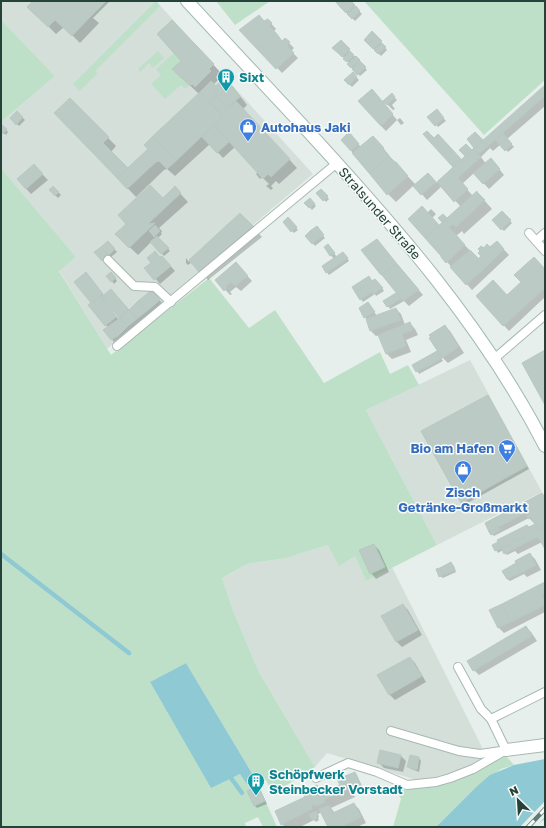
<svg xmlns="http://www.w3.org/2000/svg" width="546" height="828" font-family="'Golos Text',sans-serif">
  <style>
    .built { fill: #d4dfda; fill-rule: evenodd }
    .green { fill: #bfe0c8; fill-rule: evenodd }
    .water { fill: #8ec9d4 }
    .pier { fill: #e6efeb }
    .shadow { fill: #0003; fill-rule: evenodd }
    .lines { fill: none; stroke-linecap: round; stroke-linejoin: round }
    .stream { stroke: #8ec9d4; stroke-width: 4.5 }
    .building { fill: #bbcac4; stroke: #b8c9c2 }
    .lane-casing { stroke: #a8b8b2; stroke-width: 10 }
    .street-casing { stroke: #a8b8b2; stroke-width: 14 }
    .secondary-casing { stroke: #a4bbb3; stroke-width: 14 }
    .lane { stroke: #fff; stroke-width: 8 }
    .street { stroke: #fff; stroke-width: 12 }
    .secondary { stroke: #fff; stroke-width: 12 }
    .rail-casing { stroke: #5f7d75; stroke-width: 4.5 }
    .rail { stroke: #f7fbf9; stroke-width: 3; stroke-dasharray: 9; stroke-linecap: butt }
    .labels { text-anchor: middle; stroke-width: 3; stroke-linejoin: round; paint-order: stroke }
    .culture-label { font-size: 13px; font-weight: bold; fill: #0d838f; stroke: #f7fbf9; text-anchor: start }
    .shop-label { font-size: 13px; font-weight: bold; fill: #366cbe; stroke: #f7fbf9; text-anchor: start }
    .street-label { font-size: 13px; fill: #24423a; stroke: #f7fbf9 }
  </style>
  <rect width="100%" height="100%" fill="#e6efeb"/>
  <g class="built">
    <polygon points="3,1 156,1 313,174 107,349 59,270 76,257 1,168 1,122 55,76 1,20 1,3"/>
    <polygon points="470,360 542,492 437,545 366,410"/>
    <path d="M328,545L355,555L366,581L392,567L482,747L480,754V761L466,769L420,781L327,753L315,767L259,672L234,613L222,578L247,564L286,558ZM403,604L418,630L396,642L381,616ZM410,657L422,676L389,695L378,675ZM380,751L401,755L398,768L378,763ZM410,755L419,758L416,770L407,767Z"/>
  </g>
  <g class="green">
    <polygon points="156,1 160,6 96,70 97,74 80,91 73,84"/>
    <polygon points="216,1 270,1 235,25"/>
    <polygon points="364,1 545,1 545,80 484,135"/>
    <polygon points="1,20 55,76 1,122"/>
    <polygon points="158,51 164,58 153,68 149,63 140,72 138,69"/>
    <polygon points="174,53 181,61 172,69 180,78 182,77 189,85 185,89 181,85 165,99 151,84 161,75 156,69"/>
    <path d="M1,168L76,257L59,271L111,355L209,278L249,328L275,310L324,383L380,352L390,374L408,365L419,385L366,410L437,545L366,581L355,556L339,566L328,545L286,558L247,564L222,578L234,613L259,672L315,767L273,794L266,780H256L277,827H263L258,817L245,823L246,827H1ZM186,663L256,780L240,774L211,787L150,682Z"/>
    <polygon points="505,755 514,765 501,769 474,789 436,827 393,827 401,799 397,791 426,787"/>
  </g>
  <g class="water">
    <polygon points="186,663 256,780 247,784 240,774 211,788 150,682"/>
    <polygon points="545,759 545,819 532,827 436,827 474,789 490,775 514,765"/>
  </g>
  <polygon class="pier" points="545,801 545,817 535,827 520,827"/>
  <g class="shadow">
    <polygon points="35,1 110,1 93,18 99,23 80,43 64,27 56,34 29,7"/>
    <polygon points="336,1 350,1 362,14 355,21"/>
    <polygon points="268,20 276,29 273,32 283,42 285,39 294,48 291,51 298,58 282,73 241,29 264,23"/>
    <polygon points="180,29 221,73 216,77 218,80 213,85 216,87 225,79 233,87 247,105 243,109 297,168 279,184 276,181 271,186 273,188 271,190 266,186 269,184 262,177 260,179 256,174 258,172 235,147 223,158 210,144 175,176 167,169 164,170 136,197 94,153 70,99 116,146 111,152 128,169 149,149 199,94 181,77 183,61"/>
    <polygon points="372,33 383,44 382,44 387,50 381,56 365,40"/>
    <polygon points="341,41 367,70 360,76 349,65 350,64 334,48"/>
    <polygon points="353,74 359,80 352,87 345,80"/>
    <polygon points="545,86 545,106 507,139 514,147 508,152 501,144 493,151 490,148 481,157 486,164 496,165 504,175 489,189 474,173 462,184 473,196 484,200 492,209 464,234 462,231 456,236 479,260 482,256 484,249 490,248 497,242 509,255 472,290 409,219 428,212 431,209 436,214 432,218 440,226 443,222 440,218 443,215 447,219 461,207 442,186 427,200 414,185 396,202 388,194 342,140 351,136 361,147 381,145 395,163 416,185 428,174 436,183 454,167 431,141 434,139 443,140 462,161 467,156 461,150 477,152 478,152 468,139 475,133 483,141"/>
    <polygon points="377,96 397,120 400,118 404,123 401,125 397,120 386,131 381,126"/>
    <polygon points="394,97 397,100 392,105 395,109 393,110 384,101"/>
    <polygon points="17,113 25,120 19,126 11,118"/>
    <polygon points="439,113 446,121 438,127 429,117"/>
    <polygon points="2,126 8,132 6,135 1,131 1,128"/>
    <polygon points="39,171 48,180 31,194 18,180"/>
    <polygon points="53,187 61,195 58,198 50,190"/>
    <polygon points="175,188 188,202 159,228 162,231 161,233 162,234 158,238 170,251 164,256 151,242 138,255 116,234 163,199"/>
    <polygon points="321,190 329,199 326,202 317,193"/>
    <polygon points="310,199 316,206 312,210 306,203"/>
    <polygon points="502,212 512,223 504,231 494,220"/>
    <polygon points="240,214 262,237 208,280 192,262 188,265 186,263 186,258 189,262"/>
    <polygon points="288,218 298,230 294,233 284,222"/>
    <polygon points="316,228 325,238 315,246 307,236"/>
    <polygon points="377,240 423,295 409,306 404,301 390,309 385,301 398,293 362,250"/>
    <polygon points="108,242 117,252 105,262 96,252"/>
    <polygon points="325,248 330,248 337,257 345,255 349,261 329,275 323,267 334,259"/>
    <polygon points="160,258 167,262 175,271 160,284 146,268"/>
    <polygon points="241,269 252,281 241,291 236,287 230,292 232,294 230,295 216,280"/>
    <polygon points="545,270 545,297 509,331 477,296 507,296"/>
    <polygon points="114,276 117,281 114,284 112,281"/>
    <path d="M91,279L104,296L111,290L130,311L152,291L162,303L114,342L105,330L108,328L106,325L92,303ZM106,301L121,318L119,320L104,302Z"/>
    <polygon points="371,280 372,282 378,282 384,291 376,296 375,294 363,302 353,287"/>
    <polygon points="368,303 377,316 396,309 401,314 405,325 410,323 415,329 418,335 406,340 411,352 392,359 387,354 380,335 376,336 371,331 367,319 365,317"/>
    <polygon points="445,326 450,331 464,353 448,363 442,357 441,358 443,361 419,374 414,365 441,355"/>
    <polygon points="488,396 490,399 529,469 464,505 461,502"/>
    <polygon points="542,494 545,497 545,547 542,542 518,554 515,551 507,555 503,550 498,553 493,545 536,525 535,523 534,523 529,518 494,536 492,534 486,523"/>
    <polygon points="374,545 379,550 389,572 376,579 371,573"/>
    <polygon points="530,554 535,559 541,570 527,577 524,574 510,581 507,579 516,565"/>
    <polygon points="451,563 454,566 456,572 443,578 440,576"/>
    <polygon points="545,583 545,612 504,633 499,628 491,611 537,587 540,590"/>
    <polygon points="403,605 408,610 422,635 402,647 397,642 383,617"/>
    <polygon points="526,627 531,632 537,641 479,675 474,670"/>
    <polygon points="410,658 415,663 426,682 395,700 390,695 379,676"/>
    <polygon points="401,756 406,761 403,772 384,768 379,763"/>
    <polygon points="419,758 421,761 419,772 411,769 408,767"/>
    <polygon points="355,773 357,775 362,786 352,791 355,797 331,808 335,813 354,804 359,809 366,823 357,827 329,827 322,812 318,814 319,817 318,818 319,820 316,822 314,820 300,827 285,827 282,824 317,786 324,793 341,785 342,778 346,782"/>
    <polygon points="258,787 260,789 267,804 257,808 255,806 248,792"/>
  </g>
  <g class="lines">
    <g class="stream">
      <polyline points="1,554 129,653"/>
      <polyline points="231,778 242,793"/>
    </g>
  </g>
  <g class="building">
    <polygon points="33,1 78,1 92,15 72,36 55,20 48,27 27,7"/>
    <polygon points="78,1 106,1 92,15"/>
    <polygon points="335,1 348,1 341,8"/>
    <polygon points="349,1 351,1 355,5 346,13 341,8"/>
    <polygon points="356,6 360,11 352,19 347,14"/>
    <polygon points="259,15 264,21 268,19 272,23 269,26 276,33 258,50 239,30"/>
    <polygon points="172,20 214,64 209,69 211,71 195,87 192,84 190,86 182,77 181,78 172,69 181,61 157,34"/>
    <polygon points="372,31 377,36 368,44 364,40"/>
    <polygon points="276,33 282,41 285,38 290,42 287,45 294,53 276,69 258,50"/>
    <polygon points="377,36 382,41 373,49 368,44"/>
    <polygon points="341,40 346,45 338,53 332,48"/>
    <polygon points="382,43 386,47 378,54 374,50"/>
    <polygon points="346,45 350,49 342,57 338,53"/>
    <polygon points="350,51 354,55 347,62 343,59"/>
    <polygon points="356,56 360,60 351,68 347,64"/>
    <polygon points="360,61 366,67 357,75 352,69"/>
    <polygon points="353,72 357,77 349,85 344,80"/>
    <polygon points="225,77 240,97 227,107 217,96 213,89"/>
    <polygon points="211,81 216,86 213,89 217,96 210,102 200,92"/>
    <polygon points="545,85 545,96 487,147 482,141"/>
    <polygon points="372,89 393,114 381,126 358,101"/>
    <polygon points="200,92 223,116 176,161 153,136"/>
    <polygon points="392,93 395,97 387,105 383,101"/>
    <polygon points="217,96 227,107 236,101 237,102 222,115 210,102"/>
    <polygon points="70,98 109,137 93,153 54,113"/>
    <polygon points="237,102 290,159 271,177 268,174 263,179 214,125 223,116 222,115"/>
    <polygon points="437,109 444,118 435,126 427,117"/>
    <polygon points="17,111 23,117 16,125 10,118"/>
    <polygon points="2,125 7,129 3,134 1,132 1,126"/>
    <polygon points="214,125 229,142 217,153 202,137"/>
    <polygon points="427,131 434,138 430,142 423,134"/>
    <polygon points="349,132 359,144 351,151 341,140"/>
    <polygon points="475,132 483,140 474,148 467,139"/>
    <polygon points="503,133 512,144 505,151 495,140"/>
    <polygon points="438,134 461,159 453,167 430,142"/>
    <polygon points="153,136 176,161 167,169 159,161 156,162 127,189 117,178 148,149 144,145"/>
    <polygon points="373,136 384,148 383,149 389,156 369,173 352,153"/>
    <polygon points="482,141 487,147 479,154 474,148"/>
    <polygon points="103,143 128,168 117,178 93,153"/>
    <polygon points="466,144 472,150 465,156 459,150"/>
    <polygon points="474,148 481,157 458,178 468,189 454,202 437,182"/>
    <polygon points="389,156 395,162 396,162 408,176 387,195 369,173"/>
    <polygon points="491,158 500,169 483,184 473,173"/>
    <polygon points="34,164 43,174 26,189 17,179"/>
    <polygon points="428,173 436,182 421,195 413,186"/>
    <polygon points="150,185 163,198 175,186 181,193 148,224 155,223 129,248 115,234 126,224 118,215"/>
    <polygon points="53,186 59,192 55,196 49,190"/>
    <polygon points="321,189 328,196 323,201 316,193"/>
    <polygon points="477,191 477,192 485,200 456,227 453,224 449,227 465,245 446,263 441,257 441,256 425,238"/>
    <polygon points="310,198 315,204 309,208 304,203"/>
    <polygon points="422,206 439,225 425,238 408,219"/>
    <polygon points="502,211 511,220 501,230 492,220"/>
    <polygon points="240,213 255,228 199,272 189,260"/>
    <polygon points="443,214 447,218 442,222 438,218"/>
    <polygon points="288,217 297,227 291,232 283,222"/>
    <polygon points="155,225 160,231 154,237 149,231"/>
    <polygon points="317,226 324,235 317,240 310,231"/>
    <polygon points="310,231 317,240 312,244 305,236"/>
    <polygon points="157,236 169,248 161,254 150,242"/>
    <polygon points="377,239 397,264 381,275 361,250"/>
    <polygon points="108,241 115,249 109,255 101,247"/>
    <polygon points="497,241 504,249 484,269 476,261 481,256 478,253 480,251 478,249 481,246 484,248 487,244 490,247"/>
    <polygon points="328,244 335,253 330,256 324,247"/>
    <polygon points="101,247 108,255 102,261 94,252"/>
    <polygon points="470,250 478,258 476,260 484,269 466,285 450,267"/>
    <polygon points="155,251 160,257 162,256 171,266 154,280 144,268 151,263 147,258"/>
    <polygon points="343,252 348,258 326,273 322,266"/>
    <polygon points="534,257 545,269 545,288 503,326 476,296 493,280 507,295 521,282 514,275"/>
    <polygon points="236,262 248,276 235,286 231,282 226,286 227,288 224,291 215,280"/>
    <polygon points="397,264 419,290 403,301 382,275"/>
    <polygon points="86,272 103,294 91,303 74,282"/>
    <polygon points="111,272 116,278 111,282 106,276"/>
    <polygon points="369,276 372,281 355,292 352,287"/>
    <polygon points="375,279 383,288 373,294 366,285"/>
    <polygon points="366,285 372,292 360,300 355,292"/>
    <polygon points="111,289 129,310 119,318 101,297"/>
    <polygon points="152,290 160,300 147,311 138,301"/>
    <polygon points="396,293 401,299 387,307 383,301"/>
    <polygon points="100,296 116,317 105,326 88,305"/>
    <polygon points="138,301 147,311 137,319 129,310"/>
    <polygon points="368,302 375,312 364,318 359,308"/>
    <polygon points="396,308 401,320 370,331 366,319"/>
    <polygon points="129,310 137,319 128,326 120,318"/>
    <polygon points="120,318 128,326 118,336 110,325"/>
    <polygon points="410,322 413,330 402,334 406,346 386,354 378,335"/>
    <polygon points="110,325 118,336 111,340 103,330"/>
    <polygon points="445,325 459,347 442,358 429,338 431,337 429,335"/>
    <polygon points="545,350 545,405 522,363"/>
    <polygon points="437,351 442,358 434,363 430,355"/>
    <polygon points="430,355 434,363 416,372 412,365"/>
    <polygon points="488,395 527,466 461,503 421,431"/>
    <polygon points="542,493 545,498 545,526 538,530 531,517 528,519 526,516 529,514 523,503"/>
    <polygon points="523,503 527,512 489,532 485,523"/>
    <polygon points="535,524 538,530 501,548 497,540 527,525 529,527"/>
    <polygon points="545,526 545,549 538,537 512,550 509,544"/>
    <polygon points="498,527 500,530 491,535 489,532"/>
    <polygon points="498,542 501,548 495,551 492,545"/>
    <polygon points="374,544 385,567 370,574 359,550"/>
    <polygon points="509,544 512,550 504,554 501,548"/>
    <polygon points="530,553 536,565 521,573 515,561"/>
    <polygon points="451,562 455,570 443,575 440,568"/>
    <polygon points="516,563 521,573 507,579 502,571"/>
    <polygon points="440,568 443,575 439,577 436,569"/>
    <polygon points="545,582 545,593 542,595 537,586"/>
    <polygon points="537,586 545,601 545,605 511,622 502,604"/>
    <polygon points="403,604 418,630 396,642 381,616"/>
    <polygon points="502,604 511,622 498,628 489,610"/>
    <polygon points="526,626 532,636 473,671 467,661"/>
    <polygon points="410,657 422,676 389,695 377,675"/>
    <polygon points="380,750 401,755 398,768 377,763"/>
    <polygon points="410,755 419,757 417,770 407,767"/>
    <polygon points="355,772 360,784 348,789 343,777"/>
    <polygon points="342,776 348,789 324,800 325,802 317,806 314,805 311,806 312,809 281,825 275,811 305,797 302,792 317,785 321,793 340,785 337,779"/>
    <polygon points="258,786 265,801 254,806 247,791"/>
    <polygon points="354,803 361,817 341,827 328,827 319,809 329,805 333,813"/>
    <polygon points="316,811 318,815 316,816 317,818 313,820 312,818 311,819 309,814"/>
  </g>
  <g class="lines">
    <g class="lane-casing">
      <g id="lane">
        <polyline points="529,233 545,251"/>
        <polyline points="536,241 545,233"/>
        <polyline points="108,260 134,286 155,287 171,302"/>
        <polyline points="117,346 337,163"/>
        <polyline points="494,359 545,315"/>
        <polyline points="458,667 481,709 491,719"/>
        <polyline points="391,731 459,751 480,754 501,751"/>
        <polyline points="506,750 491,719 545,692"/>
        <polyline points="316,778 348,763 377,772 407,785 436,782 450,778 473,769 506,750"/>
      </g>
    </g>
    <g class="street-casing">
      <polyline id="street" points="506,750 545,745"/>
    </g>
    <g class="secondary-casing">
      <path id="secondary" d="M187,1C226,43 266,86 305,128C395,226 484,327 545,446"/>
    </g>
    <use href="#lane" class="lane"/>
    <use href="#street" class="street"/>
    <use href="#secondary" class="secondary"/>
    <g class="rail-casing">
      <polyline id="rail" points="528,827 545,809"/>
    </g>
    <use href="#rail" class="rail"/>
  </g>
  <defs>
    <g id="building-pin" transform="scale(0.9)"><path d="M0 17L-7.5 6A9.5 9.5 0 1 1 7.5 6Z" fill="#0f9aa8" stroke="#f7fbf9"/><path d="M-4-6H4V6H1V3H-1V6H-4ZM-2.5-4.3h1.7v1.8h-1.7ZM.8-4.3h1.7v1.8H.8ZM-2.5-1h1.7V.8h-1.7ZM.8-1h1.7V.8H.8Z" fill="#fff"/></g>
    <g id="shop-pin" transform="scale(0.9)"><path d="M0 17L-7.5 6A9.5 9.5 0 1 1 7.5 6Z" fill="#3f7fe0" stroke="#f7fbf9"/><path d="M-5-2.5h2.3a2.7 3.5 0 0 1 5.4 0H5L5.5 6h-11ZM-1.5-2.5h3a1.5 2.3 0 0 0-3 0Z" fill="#fff"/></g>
    <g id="supermarket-pin" transform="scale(0.9)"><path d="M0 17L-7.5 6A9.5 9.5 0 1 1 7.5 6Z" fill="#3f7fe0" stroke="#f7fbf9"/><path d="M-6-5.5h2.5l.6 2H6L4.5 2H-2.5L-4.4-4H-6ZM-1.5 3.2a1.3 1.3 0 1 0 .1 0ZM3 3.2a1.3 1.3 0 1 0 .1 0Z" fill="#fff"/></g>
  </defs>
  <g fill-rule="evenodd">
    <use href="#building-pin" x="226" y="77"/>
    <use href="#shop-pin" x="248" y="127"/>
    <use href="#supermarket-pin" x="507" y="448"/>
    <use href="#shop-pin" x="463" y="469"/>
    <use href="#building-pin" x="256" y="781"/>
  </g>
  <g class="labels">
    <g class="culture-label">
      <text x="239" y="82">Sixt</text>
      <text x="269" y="779">Schöpfwerk<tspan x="269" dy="15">Steinbecker Vorstadt</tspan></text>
    </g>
    <g class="shop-label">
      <text x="261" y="132">Autohaus Jaki</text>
      <text x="494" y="453" text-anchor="end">Bio am Hafen</text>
      <text x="463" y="497" text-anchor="middle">Zisch<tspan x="463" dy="15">Getränke-Großmarkt</tspan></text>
    </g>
    <g class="street-label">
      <text transform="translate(380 213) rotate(49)" y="5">Stralsunder Straße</text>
    </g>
  </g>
  <rect width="546" height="828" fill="none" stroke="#24423a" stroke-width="4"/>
  <g transform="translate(518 800) rotate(335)" stroke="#f7fbf9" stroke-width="3" paint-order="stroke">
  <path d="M0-3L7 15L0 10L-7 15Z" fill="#24423a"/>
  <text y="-6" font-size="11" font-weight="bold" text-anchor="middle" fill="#24423a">N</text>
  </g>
</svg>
